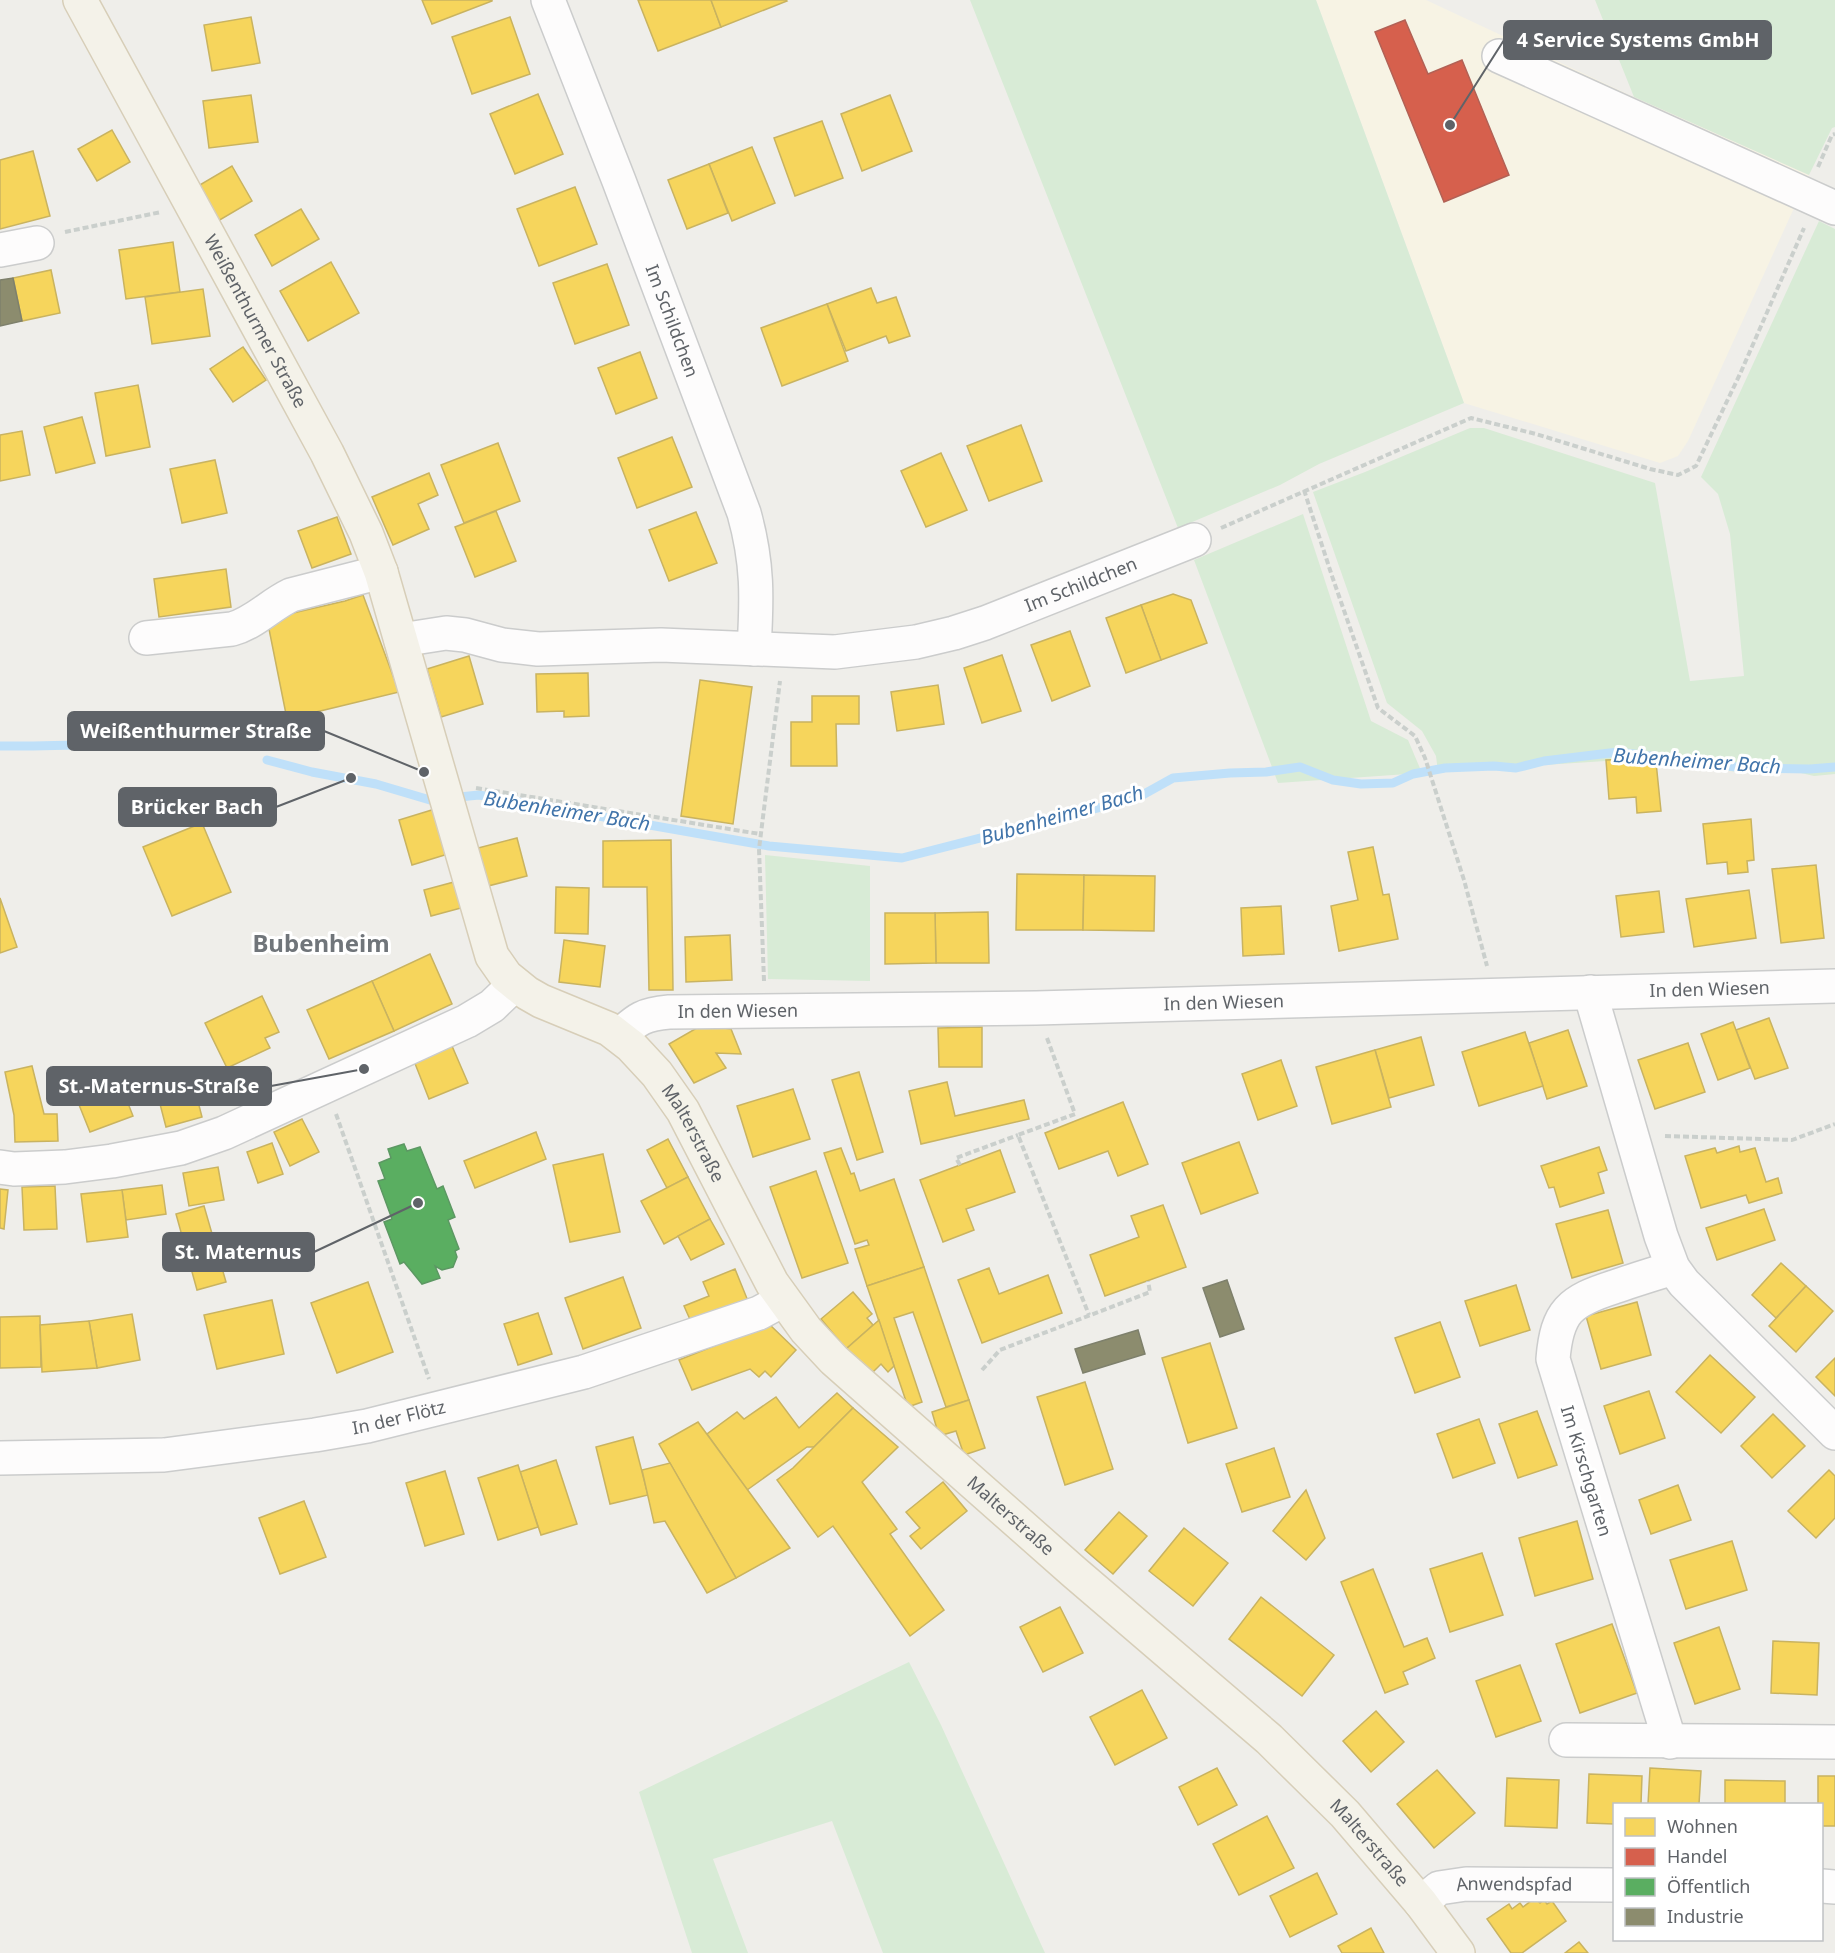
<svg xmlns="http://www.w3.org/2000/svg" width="1835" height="1953" font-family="'Noto Sans',sans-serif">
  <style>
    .commercial { fill: #f7f3e4 }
    .green { fill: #d8ebd6 }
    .homes { fill: #f6d55c; stroke: #c9b360; stroke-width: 1.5 }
    .shops { fill: #d6604d; stroke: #b26155; stroke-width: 1.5 }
    .public { fill: #5aae61; stroke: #5c9863; stroke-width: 1.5 }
    .industry { fill: #8c8c6e; stroke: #7e806c; stroke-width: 1.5 }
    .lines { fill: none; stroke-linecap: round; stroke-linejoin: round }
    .stream { stroke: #bfe0f9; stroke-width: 9 }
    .minor-casing { stroke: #cbcccc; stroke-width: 36 }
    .major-casing { stroke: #d7ceb8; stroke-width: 36 }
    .path { stroke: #cacfcc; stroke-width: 4; stroke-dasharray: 6 3; stroke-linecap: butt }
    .minor { stroke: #fdfcfc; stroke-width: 33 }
    .major { stroke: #f4f2e9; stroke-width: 33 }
    .labels { text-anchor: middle; stroke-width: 6; stroke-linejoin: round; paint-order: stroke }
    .street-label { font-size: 18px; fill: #5f6368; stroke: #fff }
    .water-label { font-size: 20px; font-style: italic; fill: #4174aa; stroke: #fff }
    .district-label { font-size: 24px; font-weight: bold; fill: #70757a; stroke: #fff }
    .leader { fill: none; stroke: #5f6368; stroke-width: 2 }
    .callout-dot { fill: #5f6368; stroke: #fff; stroke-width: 2 }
    .callout { fill: #5f6368; stroke: #5f6368; stroke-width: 2 }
    .callout-label { font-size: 20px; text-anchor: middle; font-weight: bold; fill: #fff }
  </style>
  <rect width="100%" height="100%" fill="#efeeea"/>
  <polygon class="commercial" points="1316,0 1426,0 1634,97 1809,175 1688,441 1678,456 1660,463 1464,403"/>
  <g class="green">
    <polygon points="970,0 1316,0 1464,403 1319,464 1280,485 1178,528"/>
    <polygon points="1595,0 1835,0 1835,127 1832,128 1809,175 1634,97"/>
    <polygon points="1819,221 1835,229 1835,774 1814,776 1792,771 1746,773 1636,759 1438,772 1436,756 1422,731 1387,703 1313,492 1365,472 1470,428 1484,428 1655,483 1690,681 1744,676 1730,534 1718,494 1701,477"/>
    <polygon points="1303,514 1371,721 1408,740 1422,773 1278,783 1194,560"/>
    <polygon points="765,855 870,866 870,981 768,979"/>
    <polygon points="909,1662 941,1725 1045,1953 883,1953 832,1821 713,1859 748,1953 692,1953 639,1792"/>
  </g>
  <g class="homes">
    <polygon points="422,0 492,0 492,1 432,24"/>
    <polygon points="638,0 711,0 721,27 658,51"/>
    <polygon points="711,0 786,0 787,1 721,27"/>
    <polygon points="251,17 260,63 212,71 204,25"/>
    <polygon points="510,17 530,74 472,94 452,37"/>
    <polygon points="538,94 563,154 515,174 490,114"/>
    <polygon points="251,95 258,142 209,148 203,101"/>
    <polygon points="890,95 912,151 862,171 841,114"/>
    <polygon points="822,121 843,178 795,196 774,138"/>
    <polygon points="112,130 130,162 97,181 78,149"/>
    <polygon points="752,147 775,203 732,221 709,164"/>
    <polygon points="33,151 50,216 0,229 0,160"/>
    <polygon points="709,164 728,213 687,229 668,180"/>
    <polygon points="232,166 252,201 218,221 198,186"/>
    <polygon points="575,187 597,244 539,266 517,209"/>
    <polygon points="301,209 319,239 272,266 255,235"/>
    <polygon points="173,242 180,292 126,299 119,250"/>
    <polygon points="331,262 359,313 308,341 280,291"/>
    <polygon points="607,264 629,325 575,344 553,283"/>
    <polygon points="51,270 60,313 22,321 13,278"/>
    <polygon points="871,288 877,303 896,297 910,336 889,343 886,336 846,351 827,304"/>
    <polygon points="203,289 210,336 152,344 145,297"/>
    <polygon points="827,304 848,361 782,386 761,328"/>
    <polygon points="243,347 266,380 233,402 210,369"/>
    <polygon points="640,352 657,398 616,414 598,368"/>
    <polygon points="138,385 150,447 106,456 95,393"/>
    <polygon points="82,417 95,463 56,473 44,427"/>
    <polygon points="1021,425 1042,481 989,501 967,446"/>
    <polygon points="22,431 30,475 0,481 0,435"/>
    <polygon points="672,437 692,487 637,508 618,458"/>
    <polygon points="498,443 520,501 464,523 441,465"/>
    <polygon points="941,453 967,510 926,527 901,471"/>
    <polygon points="215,460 227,513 182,523 170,469"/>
    <polygon points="429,473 438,495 418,504 429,529 393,545 372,497"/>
    <polygon points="496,511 516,561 475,577 455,527"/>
    <polygon points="696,512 717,563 669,581 649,530"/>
    <polygon points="337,517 351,554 312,568 298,531"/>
    <polygon points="226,569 231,607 159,617 154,579"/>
    <polygon points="1173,594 1191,600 1207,643 1161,660 1141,605"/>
    <polygon points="363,595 399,692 287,719 267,619 345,601"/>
    <polygon points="1141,605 1161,660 1126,673 1106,618"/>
    <polygon points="1070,631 1090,686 1052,701 1031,645"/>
    <polygon points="1002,655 1021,711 982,723 964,668"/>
    <polygon points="469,656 483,704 441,717 427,669"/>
    <polygon points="588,673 589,716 564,717 564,711 537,712 536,674"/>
    <polygon points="700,680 752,687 733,824 681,816"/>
    <polygon points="938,685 944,724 897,731 891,692"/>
    <polygon points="812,696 859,696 859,724 836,724 837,766 791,766 791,722 812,722"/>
    <polygon points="1636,759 1656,762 1661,811 1637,813 1636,797 1609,799 1606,760"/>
    <polygon points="435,809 448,854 412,865 399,820"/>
    <polygon points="1751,819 1754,860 1747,861 1748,872 1728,874 1727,862 1707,864 1703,824"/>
    <polygon points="202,823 231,892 172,916 143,847"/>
    <polygon points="517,838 527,876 488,886 478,848"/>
    <polygon points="671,840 673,990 649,990 647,887 603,887 603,841"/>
    <polygon points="1373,847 1383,895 1389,894 1398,939 1339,951 1331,906 1358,900 1348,852"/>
    <polygon points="1816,865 1824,938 1781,943 1772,869"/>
    <polygon points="1017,874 1084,875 1083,930 1016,930"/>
    <polygon points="1084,875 1155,876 1154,931 1083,930"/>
    <polygon points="454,882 461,908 431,916 424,890"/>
    <polygon points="556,887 589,888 588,934 555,933"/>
    <polygon points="1749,890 1756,938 1694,947 1686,899"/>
    <polygon points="1659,891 1664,932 1621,937 1616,896"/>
    <polygon points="0,898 17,947 0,953"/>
    <polygon points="1281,906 1284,954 1243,956 1241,908"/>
    <polygon points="988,912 989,963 936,963 935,913"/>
    <polygon points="885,913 935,913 936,963 885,964"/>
    <polygon points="730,935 732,980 686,982 685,937"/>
    <polygon points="564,940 605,946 600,987 559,982"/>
    <polygon points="430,954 452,1004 394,1031 372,981"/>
    <polygon points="372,981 394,1031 329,1059 307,1010"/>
    <polygon points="262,996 279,1032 265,1038 270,1048 227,1068 205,1023"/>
    <polygon points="1769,1018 1788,1068 1755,1079 1736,1030"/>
    <polygon points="1733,1022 1750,1068 1718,1080 1701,1034"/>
    <polygon points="702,1025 731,1029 741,1054 716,1053 726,1068 694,1083 669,1044"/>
    <polygon points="982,1027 982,1067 939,1067 938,1028"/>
    <polygon points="1568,1030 1587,1086 1547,1099 1529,1043"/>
    <polygon points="1525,1032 1543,1086 1479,1106 1462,1052"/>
    <polygon points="1421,1037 1434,1085 1389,1098 1375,1050"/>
    <polygon points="1688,1043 1705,1092 1655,1109 1638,1060"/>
    <polygon points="452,1046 468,1083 429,1099 414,1061"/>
    <polygon points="1375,1050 1391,1107 1332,1124 1316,1067"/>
    <polygon points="1281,1060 1297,1106 1258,1120 1242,1074"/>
    <polygon points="32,1066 44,1114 57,1114 58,1141 15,1142 14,1115 5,1072"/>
    <polygon points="114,1068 133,1116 90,1132 71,1085"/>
    <polygon points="859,1072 883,1152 857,1160 832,1080"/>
    <polygon points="947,1082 955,1116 1024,1100 1029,1119 921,1144 909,1091"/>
    <polygon points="793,1089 810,1139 753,1157 737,1106"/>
    <polygon points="196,1094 202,1117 166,1127 160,1104"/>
    <polygon points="1123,1102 1148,1164 1118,1176 1108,1151 1059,1169 1045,1133"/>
    <polygon points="302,1119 319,1152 290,1166 274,1132"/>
    <polygon points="536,1132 546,1159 475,1188 464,1161"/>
    <polygon points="668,1139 688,1177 667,1188 647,1150"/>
    <polygon points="1239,1142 1258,1193 1201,1214 1182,1163"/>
    <polygon points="272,1143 283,1174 258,1183 247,1152"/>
    <polygon points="1739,1146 1740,1152 1755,1148 1766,1182 1778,1178 1782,1193 1749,1203 1746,1195 1701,1208 1685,1156 1715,1148 1717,1153"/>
    <polygon points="1599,1147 1607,1170 1598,1173 1604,1193 1560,1207 1554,1187 1549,1188 1541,1166"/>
    <polygon points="841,1148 851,1174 854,1173 860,1191 894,1179 924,1267 867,1286 855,1249 869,1245 867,1240 855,1244 824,1153"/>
    <polygon points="1000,1150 1015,1192 966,1209 974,1230 943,1242 920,1180"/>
    <polygon points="603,1154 620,1232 570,1242 553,1165"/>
    <polygon points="218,1167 224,1200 189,1206 183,1173"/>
    <polygon points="816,1171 848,1263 802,1278 770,1187"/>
    <polygon points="688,1177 710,1219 664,1244 641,1201"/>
    <polygon points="162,1185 166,1214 126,1220 122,1190"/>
    <polygon points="55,1186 57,1229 24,1230 22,1187"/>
    <polygon points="0,1189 8,1190 4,1229 0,1228"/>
    <polygon points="122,1190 128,1237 87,1242 81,1194"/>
    <polygon points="1163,1205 1186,1267 1105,1296 1090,1255 1139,1237 1131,1216"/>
    <polygon points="204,1206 226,1282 197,1290 176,1214"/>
    <polygon points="1764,1209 1775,1240 1717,1260 1706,1228"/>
    <polygon points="1608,1210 1623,1263 1572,1278 1556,1224"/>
    <polygon points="710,1219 724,1244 691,1260 678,1236"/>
    <polygon points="1781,1263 1806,1286 1776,1318 1752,1295"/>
    <polygon points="924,1267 969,1400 946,1407 913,1312 894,1318 922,1402 908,1407 867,1286"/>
    <polygon points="989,1268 999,1294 1048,1275 1062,1313 982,1343 958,1280"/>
    <polygon points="735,1269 748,1301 692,1324 684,1306 709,1296 703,1282"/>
    <polygon points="623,1277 641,1328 583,1349 565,1298"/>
    <polygon points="368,1282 393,1352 337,1373 311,1303"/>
    <polygon points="1516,1285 1530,1330 1480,1346 1465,1301"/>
    <polygon points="1806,1286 1833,1311 1796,1352 1769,1326"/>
    <polygon points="853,1292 872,1314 867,1318 873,1325 846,1349 821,1319"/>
    <polygon points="272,1300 284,1354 217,1369 204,1315"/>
    <polygon points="1637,1302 1651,1355 1601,1369 1586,1316"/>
    <polygon points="538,1313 552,1354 518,1365 504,1324"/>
    <polygon points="132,1314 140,1360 97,1368 89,1321"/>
    <polygon points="40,1316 41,1367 0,1368 0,1317"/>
    <polygon points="879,1320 894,1366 888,1372 881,1364 871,1374 846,1349"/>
    <polygon points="89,1321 97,1368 42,1372 40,1325"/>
    <polygon points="1440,1322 1460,1377 1415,1393 1395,1338"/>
    <polygon points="769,1324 796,1350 771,1377 765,1371 759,1377 750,1369 692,1390 679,1360"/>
    <polygon points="1210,1343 1237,1428 1188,1443 1162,1358"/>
    <polygon points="1710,1355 1755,1397 1721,1433 1676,1392"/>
    <polygon points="1835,1358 1835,1396 1816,1377"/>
    <polygon points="1085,1382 1113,1469 1065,1485 1037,1397"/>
    <polygon points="1649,1391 1665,1438 1620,1454 1604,1406"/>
    <polygon points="837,1393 853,1408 814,1447 807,1447 747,1490 707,1434 737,1412 744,1419 776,1397 799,1428"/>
    <polygon points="969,1400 985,1448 964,1455 956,1431 939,1436 932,1412"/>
    <polygon points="853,1408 898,1447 862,1482 897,1529 890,1534 944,1610 910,1636 833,1526 818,1537 777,1480 793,1468"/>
    <polygon points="1537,1411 1557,1465 1518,1478 1499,1424"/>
    <polygon points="1773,1414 1805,1446 1772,1478 1741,1446"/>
    <polygon points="1479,1419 1495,1463 1453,1478 1437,1434"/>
    <polygon points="698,1422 790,1548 736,1578 659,1444"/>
    <polygon points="633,1437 648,1495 610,1504 596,1447"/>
    <polygon points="1274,1448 1290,1497 1242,1512 1226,1464"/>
    <polygon points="556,1460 577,1524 541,1535 520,1472"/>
    <polygon points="670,1463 736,1578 707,1593 665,1521 654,1523 642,1470"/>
    <polygon points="518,1465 538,1527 498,1540 478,1478"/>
    <polygon points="1829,1470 1835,1476 1835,1518 1816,1538 1788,1511"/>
    <polygon points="445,1471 464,1534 425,1546 406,1483"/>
    <polygon points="943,1482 967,1511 921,1549 910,1536 920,1528 906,1512"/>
    <polygon points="1678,1485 1691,1520 1651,1534 1639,1500"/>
    <polygon points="1306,1490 1325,1538 1306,1560 1273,1531"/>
    <polygon points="304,1501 326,1557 280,1574 259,1518"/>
    <polygon points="1119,1512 1147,1536 1113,1574 1085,1550"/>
    <polygon points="1577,1521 1593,1579 1535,1596 1519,1538"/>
    <polygon points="1184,1528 1228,1563 1193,1606 1149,1571"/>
    <polygon points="1732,1541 1747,1590 1686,1609 1670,1560"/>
    <polygon points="1482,1553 1503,1615 1450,1632 1430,1569"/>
    <polygon points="1373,1569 1404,1647 1427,1638 1435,1658 1403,1672 1408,1684 1385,1693 1341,1582"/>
    <polygon points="1261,1597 1334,1655 1302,1696 1229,1639"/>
    <polygon points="1060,1607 1083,1653 1043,1672 1020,1627"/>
    <polygon points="1612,1624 1637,1693 1580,1713 1556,1644"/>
    <polygon points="1719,1627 1740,1689 1695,1704 1674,1643"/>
    <polygon points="1773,1641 1819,1643 1817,1695 1771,1693"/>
    <polygon points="1520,1665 1541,1721 1496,1737 1476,1681"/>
    <polygon points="1142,1690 1167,1738 1115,1765 1090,1717"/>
    <polygon points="1376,1711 1404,1742 1371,1772 1343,1741"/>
    <polygon points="1217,1768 1237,1805 1198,1825 1179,1787"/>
    <polygon points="1650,1768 1701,1771 1699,1804 1648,1804"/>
    <polygon points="1437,1770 1475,1813 1434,1848 1397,1804"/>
    <polygon points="1589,1774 1642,1776 1641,1804 1614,1804 1614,1824 1587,1823"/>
    <polygon points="1818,1776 1835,1776 1835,1826 1822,1826 1822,1804 1818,1804"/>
    <polygon points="1507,1778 1559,1780 1557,1828 1505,1826"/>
    <polygon points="1725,1780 1785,1781 1785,1804 1725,1804"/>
    <polygon points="1267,1816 1294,1868 1239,1895 1213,1844"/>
    <polygon points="1317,1873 1337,1914 1290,1937 1270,1896"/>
    <polygon points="1535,1898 1540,1903 1544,1900 1547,1904 1552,1901 1566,1921 1522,1953 1511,1953 1487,1919 1509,1904 1512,1909 1520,1903 1523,1907"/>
    <polygon points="1371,1928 1384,1953 1342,1953 1338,1946"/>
    <polygon points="1579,1942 1588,1953 1565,1953"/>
  </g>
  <polygon class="shops" points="1405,20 1428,74 1462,60 1509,175 1444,202 1375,32"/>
  <polygon class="public" points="404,1144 407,1151 420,1147 437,1189 443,1186 455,1217 448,1220 459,1249 455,1251 457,1257 453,1267 442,1270 435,1266 440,1278 422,1284 404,1262 400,1264 384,1222 392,1219 378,1181 385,1179 379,1163 391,1158 388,1149"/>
  <g class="industry">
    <polygon points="13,278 22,321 0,326 0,280"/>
    <polygon points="1227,1280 1244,1329 1220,1337 1203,1288"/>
    <polygon points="1138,1330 1145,1354 1083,1373 1075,1349"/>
  </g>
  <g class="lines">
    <g class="stream">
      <path d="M0,746C57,747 113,743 170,742"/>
      <polyline points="267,760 312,772 376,784 430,800 479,795 769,846 902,858 1137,798 1173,778 1230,773 1266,772 1300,767 1333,780 1361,784 1393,783 1413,774 1445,768 1494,766 1516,768 1544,761 1618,752 1744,768 1810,769 1835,767"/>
    </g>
    <g class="minor-casing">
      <g id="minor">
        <path id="s1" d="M548,0L619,181L744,513C758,563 757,598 754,649"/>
        <polyline points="1499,56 1835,208"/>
        <polyline points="0,250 37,243"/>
        <path d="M146,638L232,629C254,623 270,605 291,595L381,572"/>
        <path id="s2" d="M401,640L446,633L465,635L502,645L538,649L661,645L835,652L916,642L954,633L985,623L1194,540"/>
        <polyline points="1590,992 1661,1236 1673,1268 1684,1283 1835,1433"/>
        <path id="s3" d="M619,1036C637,1019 644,1014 669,1012L1036,1008L1835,986"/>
        <polyline points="0,1167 14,1169 65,1167 112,1161 181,1148 224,1133 467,1021 492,1006 515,984"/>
        <path id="s4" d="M0,1458L164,1455L315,1435L367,1426L584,1372L759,1313L783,1300"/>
        <polyline points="1566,1740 1835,1742"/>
        <path d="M1670,1742L1553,1359C1557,1311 1570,1301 1614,1287C1634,1280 1654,1274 1673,1268"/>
        <polyline points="1822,1886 1835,1887"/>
        <path id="s5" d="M1421,1903L1439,1888L1466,1884L1614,1885"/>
      </g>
    </g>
    <g class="major-casing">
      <g id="major">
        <path id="s6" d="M80,0L327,453L366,533L381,572L492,956L506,976L527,993L541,1001L609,1029L631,1046L657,1074L683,1111L772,1283L806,1330L834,1360L1074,1572L1269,1739L1345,1814L1421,1903L1458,1953"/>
      </g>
    </g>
    <g class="path">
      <polyline points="1818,167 1832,135 1835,134"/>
      <polyline points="65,232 161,212"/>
      <polyline points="1304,490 1332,576 1378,708 1415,736 1425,758 1464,880 1487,966"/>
      <polyline points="1221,528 1471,418 1536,434 1650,469 1678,475 1696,466 1740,374 1804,228"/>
      <polyline points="476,788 760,834"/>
      <polyline points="764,981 759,849 780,681"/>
      <polyline points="1047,1038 1075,1114 1018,1135 1089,1315"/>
      <polyline points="336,1114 429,1379"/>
      <polyline points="1665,1136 1792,1140 1835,1124"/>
      <polyline points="960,1165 956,1158 1018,1135"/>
      <polyline points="982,1370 1000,1350 1150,1292 1148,1281"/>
    </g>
    <use href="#minor" class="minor"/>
    <use href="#major" class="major"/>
  </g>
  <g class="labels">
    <g class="street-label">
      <text dy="6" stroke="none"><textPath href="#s1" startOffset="344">Im Schildchen</textPath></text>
      <text dy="6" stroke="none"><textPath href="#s6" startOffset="366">Weißenthurmer Straße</textPath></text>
      <text dy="6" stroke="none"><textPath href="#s2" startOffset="693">Im Schildchen</textPath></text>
      <text dy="6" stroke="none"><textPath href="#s3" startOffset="1098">In den Wiesen</textPath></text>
      <text dy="6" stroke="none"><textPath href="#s3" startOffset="612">In den Wiesen</textPath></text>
      <text dy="6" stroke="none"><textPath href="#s3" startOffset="126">In den Wiesen</textPath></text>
      <text dy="6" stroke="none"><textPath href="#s6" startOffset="1323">Malterstraße</textPath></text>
      <text dy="6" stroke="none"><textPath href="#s4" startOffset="402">In der Flötz</textPath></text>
      <text transform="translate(1586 1471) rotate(73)" y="6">Im Kirschgarten</text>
      <text dy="6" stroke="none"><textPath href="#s6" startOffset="1827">Malterstraße</textPath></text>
      <text dy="6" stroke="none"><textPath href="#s6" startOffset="2313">Malterstraße</textPath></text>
      <text dy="6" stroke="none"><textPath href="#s5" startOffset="99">Anwendspfad</textPath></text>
    </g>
    <g class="water-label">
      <text transform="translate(1697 761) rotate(4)" y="7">Bubenheimer Bach</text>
      <text transform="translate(567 811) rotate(9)" y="7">Bubenheimer Bach</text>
      <text transform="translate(1062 815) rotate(-16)" y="7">Bubenheimer Bach</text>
    </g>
    <g class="district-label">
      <text x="321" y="952">Bubenheim</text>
    </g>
  </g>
  <path class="leader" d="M1450 125L1504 40M424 772L324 731M351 778L276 807M364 1069L271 1086M418 1203L314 1252"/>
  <g class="callout-dot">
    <circle cx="1450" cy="125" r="6"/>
    <circle cx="424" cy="772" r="6"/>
    <circle cx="351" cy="778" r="6"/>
    <circle cx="364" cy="1069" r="6"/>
    <circle cx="418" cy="1203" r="6"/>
  </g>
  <g class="callout">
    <rect x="1504" y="21" width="267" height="38" rx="6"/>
    <rect x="68" y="712" width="256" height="38" rx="6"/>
    <rect x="119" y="788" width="157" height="38" rx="6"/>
    <rect x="47" y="1067" width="224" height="38" rx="6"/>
    <rect x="163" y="1233" width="151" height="38" rx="6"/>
  </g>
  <g class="callout-label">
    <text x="1638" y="47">4 Service Systems GmbH</text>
    <text x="196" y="738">Weißenthurmer Straße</text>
    <text x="197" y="814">Brücker Bach</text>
    <text x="159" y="1093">St.-Maternus-Straße</text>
    <text x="238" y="1259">St. Maternus</text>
  </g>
  <rect x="1613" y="1803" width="210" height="138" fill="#ffffff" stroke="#bfc1c3" stroke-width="1.5"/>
  <rect x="1625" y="1818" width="30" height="18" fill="#f6d55c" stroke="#bfc1c3" stroke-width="1.5"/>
  <text x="1667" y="1833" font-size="18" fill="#5f6368">Wohnen</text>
  <rect x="1625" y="1848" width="30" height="18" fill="#d6604d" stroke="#bfc1c3" stroke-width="1.5"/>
  <text x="1667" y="1863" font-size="18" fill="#5f6368">Handel</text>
  <rect x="1625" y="1878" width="30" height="18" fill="#5aae61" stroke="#bfc1c3" stroke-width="1.5"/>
  <text x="1667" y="1893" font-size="18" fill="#5f6368">Öffentlich</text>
  <rect x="1625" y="1908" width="30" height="18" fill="#8c8c6e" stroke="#bfc1c3" stroke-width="1.5"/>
  <text x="1667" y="1923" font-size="18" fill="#5f6368">Industrie</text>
</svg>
